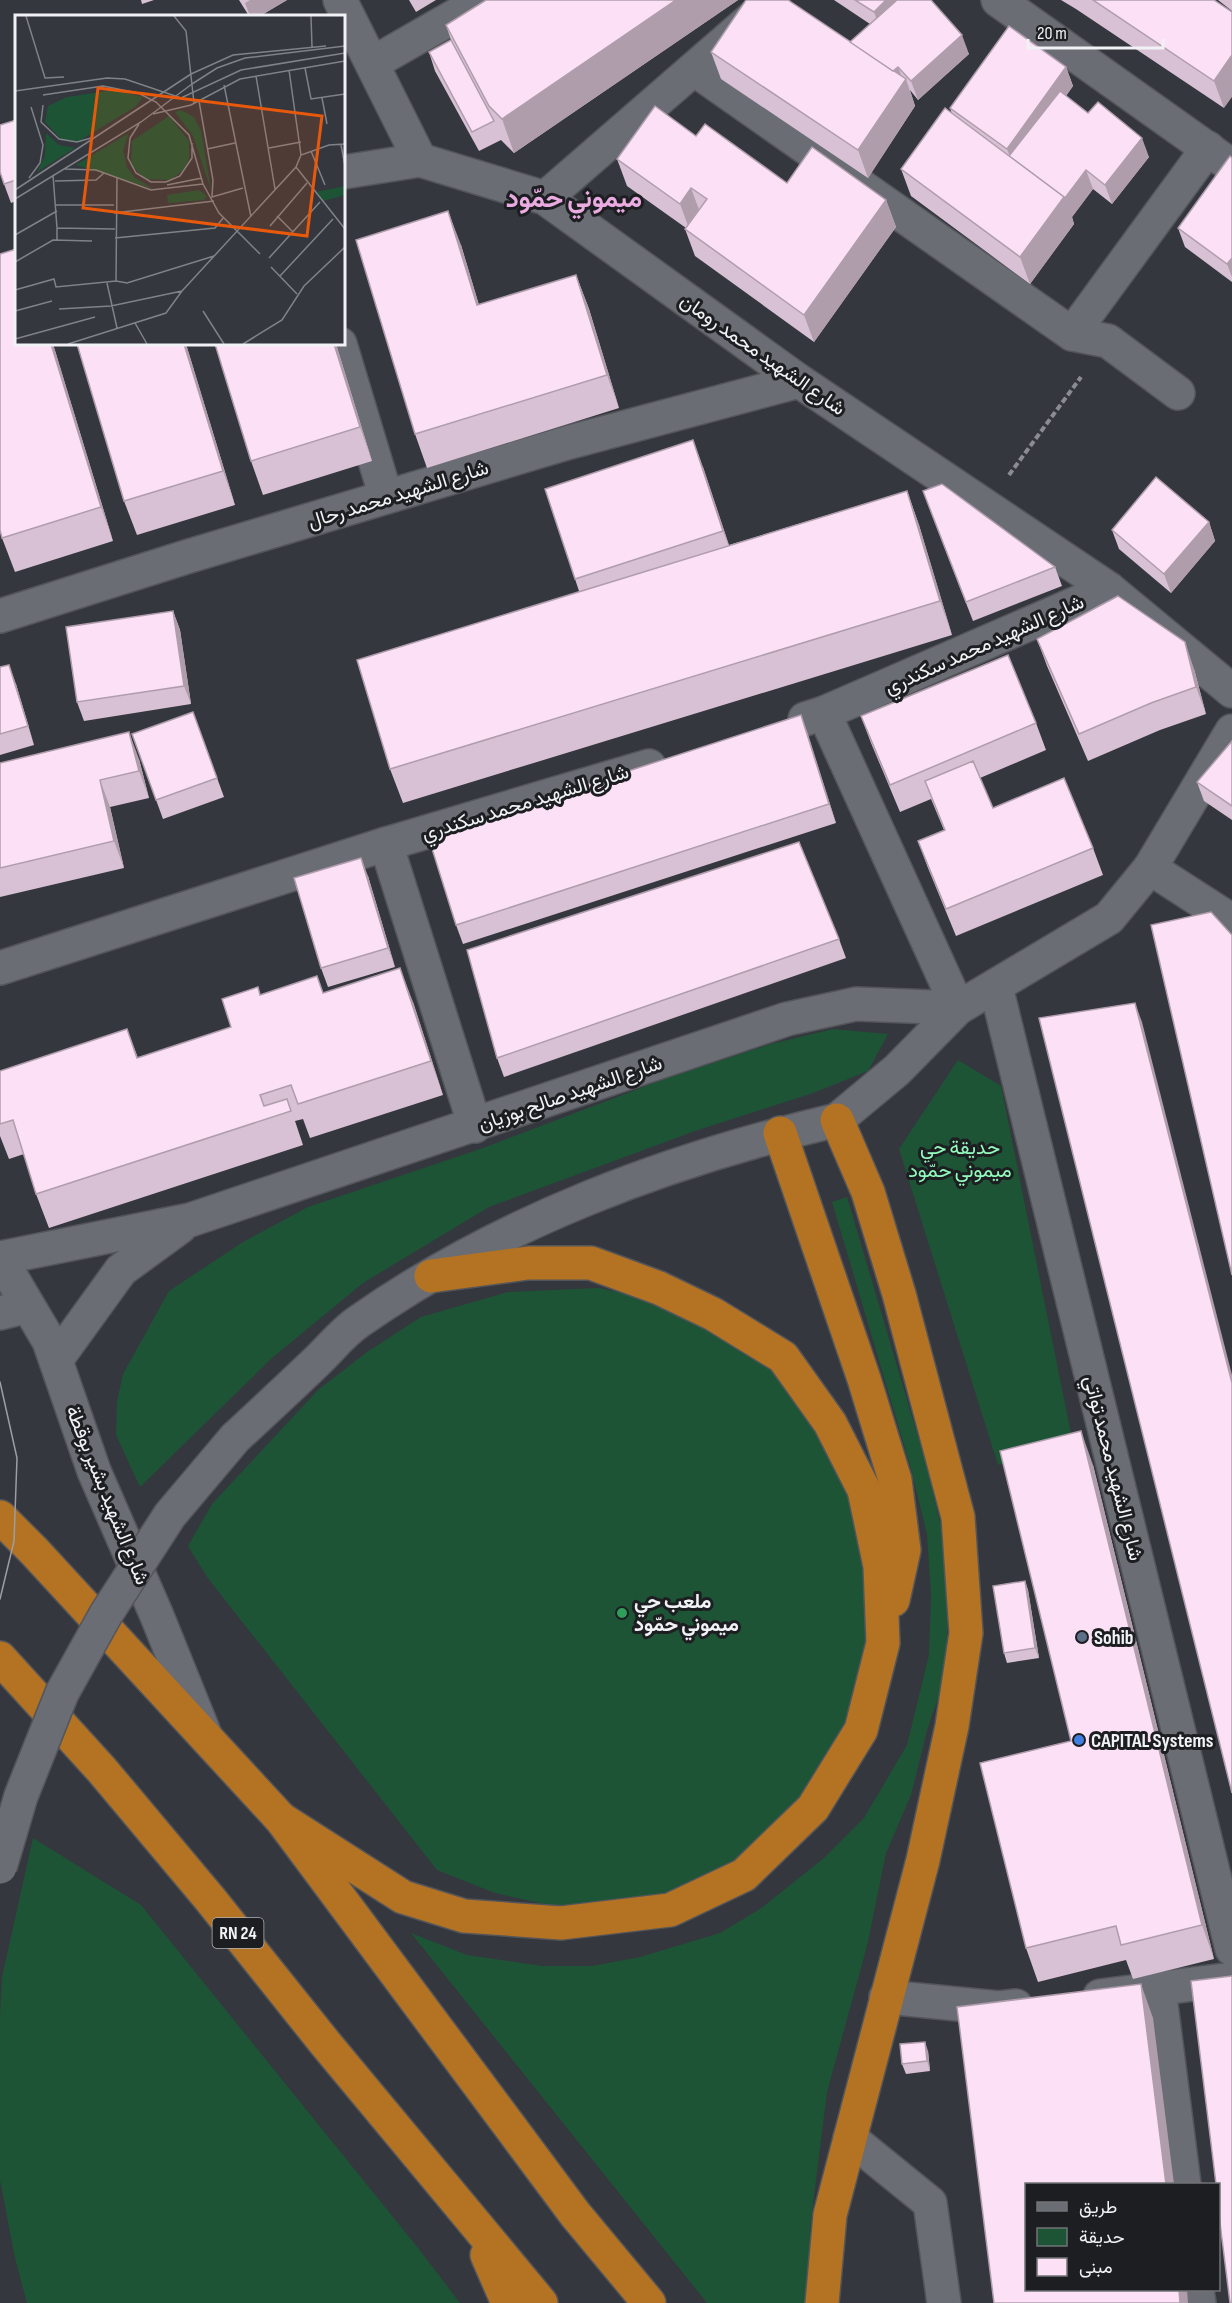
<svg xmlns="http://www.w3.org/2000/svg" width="1232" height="2303" font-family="'Sofia Sans Condensed',Vazirmatn,sans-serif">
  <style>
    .green { fill: #1e5436 }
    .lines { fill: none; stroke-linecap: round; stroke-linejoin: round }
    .street-casing { stroke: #53555a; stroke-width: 36 }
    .secondary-casing { stroke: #53555a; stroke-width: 36 }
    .highway-casing { stroke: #53555a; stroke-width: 36 }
    .path { stroke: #8a8c91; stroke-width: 4; stroke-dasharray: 6 3; stroke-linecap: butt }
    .street { stroke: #6a6d74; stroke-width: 33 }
    .secondary { stroke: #6a6d74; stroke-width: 33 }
    .highway { stroke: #b37323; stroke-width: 33 }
    .tram { stroke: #9c9ea3; stroke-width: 1.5 }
    .secondary-bridge-casing { stroke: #53555a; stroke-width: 36; stroke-linecap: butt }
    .secondary-bridge { stroke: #6a6d74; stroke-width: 33 }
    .wall { fill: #d8c1d4 }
    .shaded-wall { fill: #b09dac }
    .building { fill: #fbe0f6; stroke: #b09dac; stroke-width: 1.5 }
    .leisure-dot { fill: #2e9e5b; stroke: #1d1e21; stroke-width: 2 }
    .service-dot { fill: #5c6f8a; stroke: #1d1e21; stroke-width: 2 }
    .shop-dot { fill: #3f7fe0; stroke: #1d1e21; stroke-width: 2 }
    .labels { text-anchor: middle; stroke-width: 6; stroke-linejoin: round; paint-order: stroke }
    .shield { fill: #1d1e21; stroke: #b1b2b6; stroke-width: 1.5 }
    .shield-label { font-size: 18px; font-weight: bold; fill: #f0f2f6 }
    .street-label { font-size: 20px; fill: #f0f2f6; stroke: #1d1e21 }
    .park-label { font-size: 20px; fill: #92fbbb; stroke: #1d1e21 }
    .poi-label { font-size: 20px; font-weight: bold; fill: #f0f2f6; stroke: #1d1e21; text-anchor: start }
    .district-label { font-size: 26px; font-weight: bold; fill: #e9abe0; stroke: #1d1e21 }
    .inset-road { fill: none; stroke: #7f8287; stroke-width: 1.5 }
    .view { fill: #e8590c; fill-opacity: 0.15; stroke: #e8590c; stroke-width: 3 }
    .inset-edge { fill: none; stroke: #f0f2f6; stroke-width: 3 }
  </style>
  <rect width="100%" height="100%" fill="#34373d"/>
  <g class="green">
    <polygon points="833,1029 888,1034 868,1071 813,1093 695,1131 489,1207 363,1283 272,1358 140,1487 116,1435 117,1401 123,1374 169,1291 243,1242 308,1207 483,1148 667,1078 771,1044"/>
    <polygon points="958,1060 1001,1086 1073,1444 998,1465 899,1149"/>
    <polygon points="847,1197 926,1464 943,1535 948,1610 945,1678 927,1730 911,1795 886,1853 867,1946 827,2092 810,2228 808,2303 707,2303 411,1933 467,1955 542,1966 592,1966 640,1957 720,1933 760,1909 824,1858 864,1818 907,1745 929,1655 931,1595 927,1534 910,1465 832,1202"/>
    <polygon points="599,1288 639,1297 679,1310 783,1373 859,1507 875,1637 832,1767 766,1841 686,1893 557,1907 495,1893 437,1870 207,1577 188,1546 212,1504 318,1390 367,1352 421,1317 508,1292"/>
    <polygon points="33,1838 141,1905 418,2248 460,2303 27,2303 15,2258 0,2180 0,2018 2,1977"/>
  </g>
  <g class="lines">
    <g class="street-casing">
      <g id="street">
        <polyline points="340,0 420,160 545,198 799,381 1109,589 1232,691"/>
        <polyline points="998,0 1232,166"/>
        <polyline points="373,63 483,0"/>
        <polyline points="694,69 1072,334 1108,341 1178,393"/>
        <polyline points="344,172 420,160"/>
        <polyline points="545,198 773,0"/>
        <polyline points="1072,334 1208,148"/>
        <polyline points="340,344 386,497"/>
        <polyline points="0,616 186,557 570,442 799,381"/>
        <polyline points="805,719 824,713 1109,589"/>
        <polyline points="386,844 475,1126"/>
        <polyline points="1150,868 1232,921"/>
        <polyline points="0,968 386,844 649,766"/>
        <polyline points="996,987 1232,1949"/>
        <polyline points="837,1120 897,1070 958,1008 1109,918 1150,868 1232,731"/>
        <polyline points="0,1258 190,1220 787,1019 856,1004 958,1008 824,713"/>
        <polyline points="0,1258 49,1341 94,1471 157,1616 205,1735"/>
        <polyline points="0,1313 28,1306"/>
        <polyline points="56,1360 121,1270 180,1227"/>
        <polyline points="1159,1989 1184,2184"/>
        <polyline points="1100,1996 1232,1979"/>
        <polyline points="886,1997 999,2008 1016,2006"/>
        <polyline points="850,2138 930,2203 944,2303"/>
        <polyline points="1197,2290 1199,2303"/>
      </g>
    </g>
    <g class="secondary-casing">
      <path id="secondary" d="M235,1438C262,1413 289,1388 315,1363C329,1350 342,1333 358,1322C502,1221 668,1160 837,1120"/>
    </g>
    <g class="highway-casing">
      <g id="highway">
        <polyline points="780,1133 864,1379 895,1480 904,1550 893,1600"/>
        <polyline points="0,1517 34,1551 281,1819 575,2214 649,2303"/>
        <polyline points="0,1658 101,1769 210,1899 325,2043 541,2303"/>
        <polyline points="281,1819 403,1897 464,1916 561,1923 670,1910 744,1875 813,1808 861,1730 883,1643 880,1566 864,1490 830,1423 783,1357 713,1314 659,1288 591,1263 528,1263 431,1276"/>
        <polyline points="487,2255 508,2303"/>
        <polyline points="822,2303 830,2215 923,1860 952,1726 966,1633 958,1517 899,1294 868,1192 837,1120"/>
      </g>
    </g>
    <polyline class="path" points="1009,475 1081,377"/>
    <use href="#street" class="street"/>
    <use href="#secondary" class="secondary"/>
    <use href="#highway" class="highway"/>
    <polyline class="tram" points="0,1382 17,1458 14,1541 0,1599"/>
    <g class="secondary-bridge-casing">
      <polyline id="secondary-bridge" points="0,1867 21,1796 62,1693 106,1614 170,1515 235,1438"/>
    </g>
    <use href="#secondary-bridge" class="secondary-bridge"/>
  </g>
  <g class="wall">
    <polygon points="141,0 154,0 142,4"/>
    <polygon points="239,0 287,0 260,16 249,16"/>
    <polygon points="409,0 436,0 416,12"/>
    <polygon points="486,0 738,0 514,153 501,140 479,151 435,71 429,52 451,40 446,25"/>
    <polygon points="834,0 931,0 969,54 918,100 910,90 915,106 868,178 721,79 711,52 850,42 870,24"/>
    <polygon points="1061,0 1214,0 1224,108 1076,9"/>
    <polygon points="1218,0 1232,0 1232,11"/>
    <polygon points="1066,67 1073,86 1066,96 1088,113 1149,157 1112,204 1093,189 1072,217 1074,224 1030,284 911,196 901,169 952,114 950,108"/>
    <polygon points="16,120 16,201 11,203 4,184"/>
    <polygon points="696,136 787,183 886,200 896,227 814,342 695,256 685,229 686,228 627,186 617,159"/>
    <polygon points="1232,158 1232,282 1185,247 1178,228"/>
    <polygon points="461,245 479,305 576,275 589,309 619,408 427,468 415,434"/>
    <polygon points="16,344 53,344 113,541 15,572 2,538"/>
    <polygon points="77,344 186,344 235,505 137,535 124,501"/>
    <polygon points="215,344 336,344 372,461 263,495 251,461"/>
    <polygon points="703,467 729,545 907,491 919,525 952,635 403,803 390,769 579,591 575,579"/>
    <polygon points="930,510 1055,567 1062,586 973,621"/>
    <polygon points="1209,522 1215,541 1171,593 1119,549 1112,530"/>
    <polygon points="173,611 180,630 191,704 84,721 77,702"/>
    <polygon points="1037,639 1194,669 1206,714 1160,730 1088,761 1047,666"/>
    <polygon points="0,667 16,684 34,745 0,755"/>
    <polygon points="193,712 224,797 163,819 132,734"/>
    <polygon points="801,715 836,823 463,944 456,925"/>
    <polygon points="861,716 1036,723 1046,750 980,778 993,808 1093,848 1103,875 956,936 928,868 918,841 944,830 931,799 900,812 871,743"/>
    <polygon points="1232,741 1232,820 1204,801 1197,782"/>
    <polygon points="139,759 149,798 110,807 124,868 0,897 0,763"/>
    <polygon points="368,876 395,967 328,987 321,968"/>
    <polygon points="839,939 846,958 504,1077 497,1058"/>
    <polygon points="323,993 413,1002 443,1095 310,1138 303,1119 295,1121 303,1145 49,1228 36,1194 24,1154 9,1159 0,1136 0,1071 127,1029 138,1058 231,1027 260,995"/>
    <polygon points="1093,1465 1214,1959 1133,1979 1126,1960 1038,1982 1026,1948 1071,1741"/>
    <polygon points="1025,1581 1028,1590 1039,1658 1007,1663 1004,1653"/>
    <polygon points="928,2051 930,2071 906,2074 902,2064"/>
  </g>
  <g class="shaded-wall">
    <polygon points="250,0 287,0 260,16 250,16 245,3"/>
    <polygon points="676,0 738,0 514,153 502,119"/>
    <polygon points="886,0 911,0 881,31 874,12"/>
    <polygon points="962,35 969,54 918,100 911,81"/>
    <polygon points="1232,55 1232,97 1224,108 1214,81"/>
    <polygon points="898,67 904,82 906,79 915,106 868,178 858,150 890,75"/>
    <polygon points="1066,67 1073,86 1016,165 1012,162 1007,149"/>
    <polygon points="1142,138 1149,157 1112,204 1105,185"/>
    <polygon points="1086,170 1093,189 1072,217 1074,224 1030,284 1020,257 1064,197"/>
    <polygon points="691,188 701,215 690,231 680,204"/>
    <polygon points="886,200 896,227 814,342 804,315"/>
    <polygon points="448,211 461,245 489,339 477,305"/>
    <polygon points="1232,258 1232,277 1227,264"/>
    <polygon points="576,275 589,309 619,408 607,375"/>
    <polygon points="51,344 53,344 113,541 101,507"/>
    <polygon points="184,344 186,344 235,505 223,471"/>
    <polygon points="334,344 336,344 372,461 360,427"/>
    <polygon points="693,440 703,467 733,558 723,531"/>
    <polygon points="907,491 919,525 952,635 940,601"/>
    <polygon points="1209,522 1215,541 1171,593 1164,574"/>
    <polygon points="173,611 180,630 191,704 184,686"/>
    <polygon points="1185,642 1194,669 1206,714 1196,687"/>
    <polygon points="9,665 16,684 34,745 28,726"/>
    <polygon points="801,715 808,734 836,823 829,804"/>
    <polygon points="129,732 139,759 149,798 139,771"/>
    <polygon points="100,780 110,807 124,868 114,841"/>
    <polygon points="361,858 368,876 395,967 388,948"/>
    <polygon points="400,968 413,1002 443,1095 431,1061"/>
    <polygon points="1135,1003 1142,1022 1232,1375 1232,1383"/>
    <polygon points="1081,1431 1093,1465 1214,1959 1202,1925"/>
    <polygon points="1025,1581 1028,1590 1039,1658 1035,1648"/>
    <polygon points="1141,1984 1153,2018 1174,2184 1166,2184"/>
    <polygon points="925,2042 928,2051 930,2071 927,2061"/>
    <polygon points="1179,2289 1187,2289 1188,2303 1180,2303"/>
  </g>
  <g class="building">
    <polygon points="486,0 676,0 502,119 489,106 446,25"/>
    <polygon points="746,0 788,0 906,79 858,150 711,52"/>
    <polygon points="855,0 886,0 874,12"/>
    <polygon points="897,0 931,0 962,35 911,81 898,67 893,71 850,42"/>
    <polygon points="1093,0 1214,0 1232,12 1232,55 1214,81"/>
    <polygon points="1009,26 1066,67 1007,149 950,108"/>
    <polygon points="451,40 494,121 472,132 429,52"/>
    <polygon points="1060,91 1088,113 1098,102 1142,138 1105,185 1086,170 1065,198 1009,156"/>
    <polygon points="655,106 696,136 705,124 787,183 812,147 886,200 804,315 685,229 707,199 691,188 680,204 617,159"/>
    <polygon points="945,108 1064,197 1020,257 901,169"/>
    <polygon points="16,120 16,180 4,184 0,172 0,125"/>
    <polygon points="1230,156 1232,158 1232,258 1227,264 1178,228"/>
    <polygon points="448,211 477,305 576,275 607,375 415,434 356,240"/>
    <polygon points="16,249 16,344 51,344 101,507 2,538 0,530 0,254"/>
    <polygon points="77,344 184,344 223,471 124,501"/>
    <polygon points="215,344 334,344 360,427 251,461"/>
    <polygon points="693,440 723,531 575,579 545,489"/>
    <polygon points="1156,477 1209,522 1164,574 1112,530"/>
    <polygon points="942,484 1055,567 966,602 923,491"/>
    <polygon points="907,491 940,601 390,769 357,660"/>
    <polygon points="1118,596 1185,642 1196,687 1151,703 1079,734 1037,639"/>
    <polygon points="173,611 184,686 77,702 66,627"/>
    <polygon points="1008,655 1036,723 890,785 861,716"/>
    <polygon points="9,665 28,726 0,734 0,667"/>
    <polygon points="193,712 217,778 156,800 132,734"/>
    <polygon points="801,715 829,804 456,925 428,836"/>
    <polygon points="129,732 139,771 100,780 114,841 0,868 0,763"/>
    <polygon points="1232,741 1232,806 1197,782"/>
    <polygon points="973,761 993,808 1064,778 1093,848 946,909 918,841 945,830 925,781"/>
    <polygon points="799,842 839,939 497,1058 467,950"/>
    <polygon points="361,858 388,948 321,968 294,878"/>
    <polygon points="1211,912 1232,935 1232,1275 1151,925"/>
    <polygon points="400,968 431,1061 298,1104 291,1085 260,1095 264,1106 287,1099 291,1111 36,1194 13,1120 0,1124 0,1071 127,1029 137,1058 231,1027 222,999 258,987 260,995 317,976 323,993"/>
    <polygon points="1135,1003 1232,1383 1232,1793 1039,1018"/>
    <polygon points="1081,1431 1202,1925 1121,1945 1116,1926 1026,1948 980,1763 1071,1741 1000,1451"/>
    <polygon points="1025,1581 1035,1648 1004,1653 993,1586"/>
    <polygon points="1232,1976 1232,2303 1230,2303 1218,2207 1218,2184 1216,2184 1191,1981"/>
    <polygon points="1141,1984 1166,2184 1026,2184 1026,2289 1179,2289 1180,2303 994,2303 957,2007"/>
    <polygon points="925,2042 927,2061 902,2064 900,2044"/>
  </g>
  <circle class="leisure-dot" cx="622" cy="1613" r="6"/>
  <circle class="service-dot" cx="1082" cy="1637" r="6"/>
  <circle class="shop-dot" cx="1079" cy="1740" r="6"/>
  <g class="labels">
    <rect class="shield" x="212.5" y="1918" width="51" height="30" rx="4.5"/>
    <g class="shield-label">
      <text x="238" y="1939">RN 24</text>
    </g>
    <g class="street-label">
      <text transform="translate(763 354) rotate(35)" y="7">شارع الشهيد محمد رومان</text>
      <text transform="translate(398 494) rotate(-17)" y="7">شارع الشهيد محمد رحال</text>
      <text transform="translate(984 644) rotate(-24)" y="7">شارع الشهيد محمد سكندري</text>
      <text transform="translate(525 802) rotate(-17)" y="7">شارع الشهيد محمد سكندري</text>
      <text transform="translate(570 1093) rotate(-19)" y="7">شارع الشهيد صالح بوزيان</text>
      <text transform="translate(1114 1468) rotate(76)" y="7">شارع الشهيد محمد تواتي</text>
      <text transform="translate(108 1495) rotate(68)" y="7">شارع الشهيد بشير بوقطة</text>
    </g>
    <g class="park-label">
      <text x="960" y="1154">حديقة حي<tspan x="960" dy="23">ميموني حمّود</tspan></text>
    </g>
    <g class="poi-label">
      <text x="634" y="1608">ملعب حي<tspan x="634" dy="23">ميموني حمّود</tspan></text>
      <text x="1094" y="1644">Sohib</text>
      <text x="1091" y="1747">CAPITAL Systems</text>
    </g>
    <g class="district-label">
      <text x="574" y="207">ميموني حمّود</text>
    </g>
  </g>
  <g transform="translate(15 15)">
    <rect width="330" height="330" fill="#34373d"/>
    <path d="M98,75L128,82L120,92L64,126L47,125L30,107L33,91L52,82ZM166,95L179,102L186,116L196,175L178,121L160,97ZM154,101L174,126V144L169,155L155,165L130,164L116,150L117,126ZM31,118L44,130L60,133L22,157L30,141ZM114,118L108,135L112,152L120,163L139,174L61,150ZM330,171V180L308,186L301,177ZM184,175L192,181L189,185L153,188L152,180Z" fill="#1e5436"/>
    <path class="inset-road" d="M11,1L30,63L49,62M159,1L171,16L179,88M296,1L297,32M290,53L296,84L330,79M274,55L286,140M176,59L218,40L311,31M241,61L260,174M177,69L202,53L230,43L330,31M209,70L236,202M0,76L92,63L110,64L166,83L226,55L330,38M28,80L88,71L123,78L141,87L174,120L188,169M307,83L312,109M184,86L198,165L197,182L228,173M28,90L26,107L44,124L62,127L76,123M138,99L176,90L225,64L330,46M124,109L115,123L113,143L121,158L136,167H151L165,161L177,143V128M326,130L330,151M254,133L286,127M192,134L220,128M296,136L310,170M281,152L330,214M50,154L81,155L136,175L188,169M38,160L42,213M14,163L25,148L28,130L16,92M40,166L81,165L89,158M188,169L204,198L245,239M152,170L187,163M0,175L176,59M0,184L126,107L177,69M41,190H99M99,198L199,186M262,201L278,217M255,211L292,168M0,220L42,196M100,223L200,213L209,202M42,225V213L100,214M254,243L305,187M0,247L38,225L77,226M256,252L282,279M265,261L318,204M101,266L102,163M92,268L102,313M0,275L39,264L41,272L101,266L112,268L199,241M44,294L96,291L167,276M0,296L37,286M188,296L209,329M120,308L132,329M0,324L80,302M53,329L151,298L167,276L281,152L286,140L314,130L330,129M228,329L267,305L289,271L330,232"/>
    <path class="view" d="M83,73L307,101L292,221L68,193Z"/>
    <rect width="330" height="330" class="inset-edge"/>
  </g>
  <rect x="1025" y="2183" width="195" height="108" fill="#1d1e21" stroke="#717376" stroke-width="1.5"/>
  <rect x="1037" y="2202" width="30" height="9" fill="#6a6d74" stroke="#717376" stroke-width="1.5"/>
  <text x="1079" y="2213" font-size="18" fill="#f0f2f6">طريق</text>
  <rect x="1037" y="2228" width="30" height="18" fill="#1e5436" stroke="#717376" stroke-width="1.5"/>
  <text x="1079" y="2243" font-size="18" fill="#f0f2f6">حديقة</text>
  <rect x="1037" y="2258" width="30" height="18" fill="#fbe0f6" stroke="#717376" stroke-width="1.5"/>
  <text x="1079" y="2273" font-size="18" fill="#f0f2f6">مبنى</text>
  <path d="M1028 39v9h135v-9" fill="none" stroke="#f0f2f6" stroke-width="3"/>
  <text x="1037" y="39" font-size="18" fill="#f0f2f6" stroke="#1d1e21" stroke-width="4.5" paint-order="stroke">20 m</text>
</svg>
